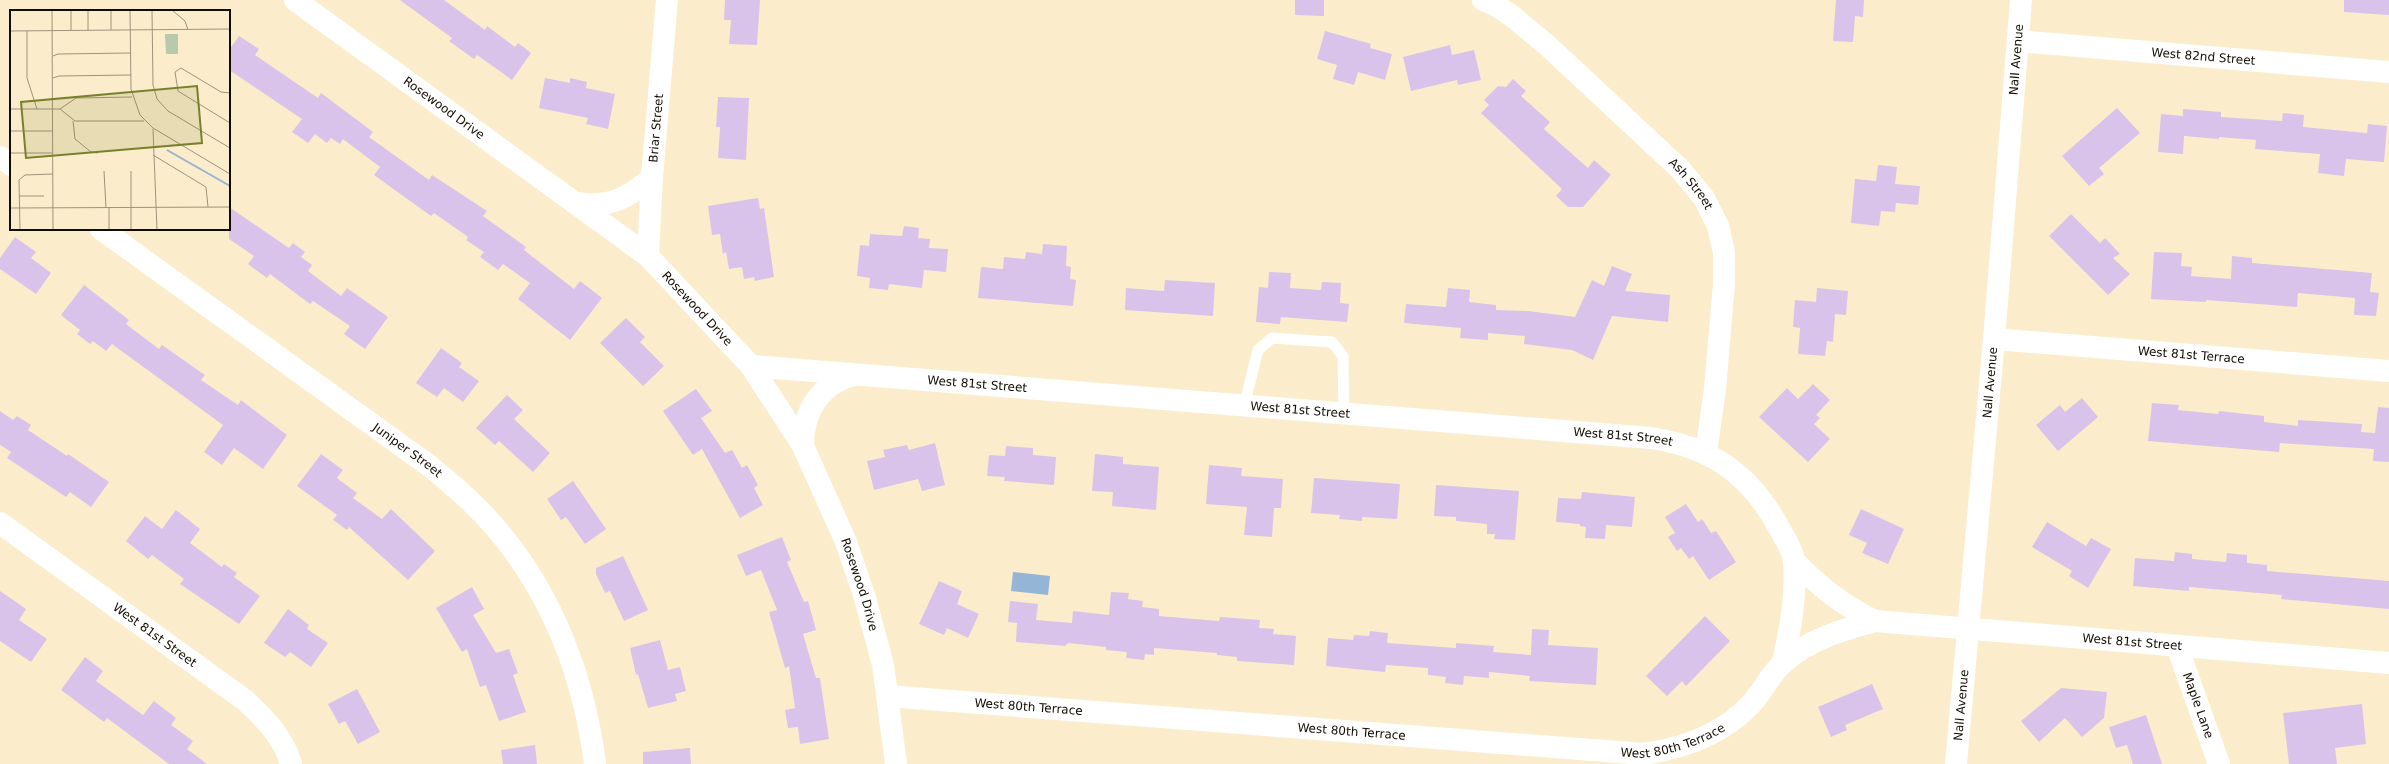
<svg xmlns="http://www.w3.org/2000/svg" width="2389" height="764" font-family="'DejaVu Sans',sans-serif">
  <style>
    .water { fill: #94b5d5 }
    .building { fill: #dac3ea }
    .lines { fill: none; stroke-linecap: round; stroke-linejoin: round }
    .service { stroke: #fff; stroke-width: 11 }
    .minor { stroke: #fff; stroke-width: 22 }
    .secondary { stroke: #fff; stroke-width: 22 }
    .labels { text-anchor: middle; stroke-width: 3; stroke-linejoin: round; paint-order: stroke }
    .street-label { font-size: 12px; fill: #120d03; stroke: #fff }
    .inset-river { fill: none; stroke: #94b5d5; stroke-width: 2 }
    .inset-road { fill: none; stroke: #9e937b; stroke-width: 1 }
    .view { fill: #78802c; fill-opacity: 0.15; stroke: #78802c; stroke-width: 2 }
    .inset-edge { fill: none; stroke: #120d03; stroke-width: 2 }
  </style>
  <rect width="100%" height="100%" fill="#fbedcb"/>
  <polygon class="water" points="1013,572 1050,576 1048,595 1011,591"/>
  <g class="building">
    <polygon points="400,0 444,0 485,30 487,26 515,47 518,43 531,53 512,80 477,55 474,59 449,41 452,38"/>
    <polygon points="725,0 760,0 757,45 729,44 731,20 724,20"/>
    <polygon points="1295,0 1324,0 1324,16 1295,15"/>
    <polygon points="1836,0 1864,0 1863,17 1855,16 1853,42 1833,41"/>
    <polygon points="2344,0 2389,0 2389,15 2344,12"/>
    <polygon points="1325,31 1371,44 1370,48 1392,54 1385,80 1358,72 1354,85 1333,79 1337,65 1317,59"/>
    <polygon points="239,36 259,49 255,55 318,98 321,93 373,132 369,137 429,180 432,175 487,211 483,216 526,247 524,250 574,289 580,281 602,298 570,340 518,299 530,283 503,264 498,270 480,257 484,252 466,240 468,237 434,213 431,216 374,175 380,167 343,139 340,144 331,138 327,143 315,134 308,143 292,132 302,119 229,70 229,50"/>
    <polygon points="1450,45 1452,55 1474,50 1481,80 1458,85 1457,80 1411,91 1403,57"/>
    <polygon points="545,78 570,83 570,78 587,82 586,88 615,94 608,129 586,124 588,118 539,108"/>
    <polygon points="1513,79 1526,91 1521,96 1550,122 1544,129 1588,168 1594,160 1611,175 1583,207 1568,207 1556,196 1562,189 1481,113 1489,105 1484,100 1498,86 1506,87"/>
    <polygon points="718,97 749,98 746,160 718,158 720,127 716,127"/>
    <polygon points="2117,108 2140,133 2099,168 2104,174 2089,186 2062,156"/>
    <polygon points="2183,109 2221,112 2221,117 2282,121 2283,113 2304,115 2303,127 2367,133 2368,124 2387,126 2384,162 2346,159 2344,176 2318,173 2320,154 2255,149 2256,140 2219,137 2219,139 2184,136 2183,154 2158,152 2161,114 2183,116"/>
    <polygon points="1878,165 1897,167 1895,184 1920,186 1918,205 1896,203 1895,212 1881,211 1879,226 1851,223 1855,179 1876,181"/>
    <polygon points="758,198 760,209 764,208 774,277 755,281 754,277 744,279 742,267 729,269 726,252 723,254 720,234 712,235 708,206"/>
    <polygon points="229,207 289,248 293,243 305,252 301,257 312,265 308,271 341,296 347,288 388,317 365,349 344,334 350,326 313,301 310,304 270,274 267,278 248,264 254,256 229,239"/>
    <polygon points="2071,214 2100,243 2105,238 2120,254 2113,258 2130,274 2108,295 2049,236"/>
    <polygon points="904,226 919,228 918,238 930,239 929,248 948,249 946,272 924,270 922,288 889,284 888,290 869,288 870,278 857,276 860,245 869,246 870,234 902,236"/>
    <polygon points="15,237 36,252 31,258 51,273 36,294 0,269 0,258"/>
    <polygon points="1043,244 1067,246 1066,266 1071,267 1070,279 1076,280 1073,306 978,298 981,267 1003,269 1004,257 1025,259 1026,252 1042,254"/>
    <polygon points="2154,252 2182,253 2181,266 2192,267 2191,276 2231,279 2232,256 2252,258 2252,263 2372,273 2370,292 2379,293 2376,316 2354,315 2355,298 2298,293 2297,307 2206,300 2206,302 2151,299"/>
    <polygon points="1612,266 1632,274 1625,291 1670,295 1668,322 1612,316 1593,360 1572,350 1524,344 1525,336 1488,333 1488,340 1460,338 1461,328 1404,323 1406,304 1446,307 1448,288 1470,290 1469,302 1496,305 1496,310 1528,311 1575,317 1592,280 1604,286"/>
    <polygon points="1269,272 1291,273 1290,288 1321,290 1322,282 1341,283 1340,303 1349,304 1347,322 1281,317 1280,324 1256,322 1259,287 1268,288"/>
    <polygon points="1165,280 1215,283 1213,316 1125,310 1126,288 1164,291"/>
    <polygon points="84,285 129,320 126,324 159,349 162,345 205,375 201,380 238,405 241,400 287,435 263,469 234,448 222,465 204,452 223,425 112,344 106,351 93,341 90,344 77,334 80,330 61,315"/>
    <polygon points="1817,288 1848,291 1846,315 1835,314 1833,342 1827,341 1825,356 1798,354 1800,328 1793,327 1795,300 1816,302"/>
    <polygon points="626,318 645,337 640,342 664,366 643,386 600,343"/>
    <polygon points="441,348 462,363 459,367 479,381 463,402 444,388 437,397 416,383"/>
    <polygon points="1813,384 1830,400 1816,415 1820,418 1814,424 1830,439 1808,462 1759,417 1787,388 1798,399"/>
    <polygon points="696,389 712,411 701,418 725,453 732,450 742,468 747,465 758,485 754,488 763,505 740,518 702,449 693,455 663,411"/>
    <polygon points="507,395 523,410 514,419 550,453 533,472 499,441 495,445 476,428"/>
    <polygon points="2082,398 2098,417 2058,451 2036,425 2060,405 2065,412"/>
    <polygon points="2152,403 2179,405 2178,410 2218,414 2219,411 2264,416 2264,422 2298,426 2298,420 2362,424 2361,432 2375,433 2378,407 2389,408 2389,462 2373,461 2374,449 2280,443 2279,452 2148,441"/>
    <polygon points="0,411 13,420 17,416 31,425 28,430 67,456 68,454 109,482 91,507 70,492 66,497 7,458 11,452 0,445"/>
    <polygon points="935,443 945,485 922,491 918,479 874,490 867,461 885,457 883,450 907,445 909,450"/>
    <polygon points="1006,446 1033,448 1033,455 1056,457 1054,485 1004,481 1005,477 987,476 989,455 1005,456"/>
    <polygon points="321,454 343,470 337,478 357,493 353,498 382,519 391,509 435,551 408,580 349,527 347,530 333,520 337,515 297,486"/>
    <polygon points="1095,454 1123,457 1123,464 1159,467 1156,510 1112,506 1113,492 1092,491"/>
    <polygon points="1209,465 1242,468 1241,476 1283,479 1281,508 1274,508 1272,537 1244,535 1247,507 1206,504"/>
    <polygon points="1314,478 1400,484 1397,519 1362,517 1362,521 1339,519 1340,515 1311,513"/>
    <polygon points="573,481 606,529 585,544 566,517 561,520 547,499"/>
    <polygon points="1436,485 1519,491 1515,540 1494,539 1495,534 1487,534 1487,524 1456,521 1456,517 1434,516"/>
    <polygon points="1582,492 1635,497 1632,527 1606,525 1605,539 1585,538 1586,527 1580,526 1580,524 1556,522 1558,498 1581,499"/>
    <polygon points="1686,504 1698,522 1702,519 1711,533 1716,531 1736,562 1709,580 1693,556 1689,559 1681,548 1677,551 1668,537 1675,533 1665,517"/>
    <polygon points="1861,509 1904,529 1888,564 1862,553 1867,543 1849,535"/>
    <polygon points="176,510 200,529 190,543 222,567 224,564 237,573 234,577 260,596 239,624 180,584 184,579 152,555 148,559 126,541 145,516 162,529"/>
    <polygon points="2047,522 2086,546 2091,538 2111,549 2088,588 2069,576 2072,571 2032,547"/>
    <polygon points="782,537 791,560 787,562 804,602 808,601 816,630 803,634 816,678 820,678 829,739 800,744 798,727 788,728 785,710 795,708 789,666 785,668 769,612 777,610 761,570 746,576 737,555"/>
    <polygon points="2175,552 2192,554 2192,559 2226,562 2227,553 2247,555 2247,563 2267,565 2267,571 2389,581 2389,609 2281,599 2282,595 2189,587 2189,591 2133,586 2135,558 2174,561"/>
    <polygon points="623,556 648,610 624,621 610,591 605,593 596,574 596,568"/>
    <polygon points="939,581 962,591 957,604 979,614 968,638 947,628 944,635 919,624"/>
    <polygon points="472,587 484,609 473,615 496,653 509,649 518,673 513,675 526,712 499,721 486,685 480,687 467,649 462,652 436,608"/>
    <polygon points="0,591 26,609 19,620 47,639 31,662 0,641"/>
    <polygon points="1111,592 1129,593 1128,599 1143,601 1142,607 1159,609 1159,616 1219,621 1220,617 1260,620 1259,628 1274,629 1273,634 1296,636 1294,665 1237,661 1237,657 1217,655 1217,653 1154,648 1154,655 1145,654 1144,660 1126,658 1127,652 1106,650 1106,647 1068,643 1065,646 1016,642 1017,623 1008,622 1010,601 1038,604 1036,620 1072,623 1073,611 1109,615"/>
    <polygon points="288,609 309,625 307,629 328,643 311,667 290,652 285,657 264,643"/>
    <polygon points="1705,616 1730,641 1686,686 1682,681 1667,696 1646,676"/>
    <polygon points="1532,629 1549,630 1548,645 1598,648 1596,685 1529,681 1530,676 1489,672 1489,678 1464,676 1463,685 1445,683 1446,677 1428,675 1428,668 1386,665 1385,672 1326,666 1328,638 1353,640 1354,635 1369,636 1370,631 1388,633 1387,643 1456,648 1456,643 1494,646 1493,652 1531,655"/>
    <polygon points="660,640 668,670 680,667 686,691 675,694 677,701 648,708 638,674 636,675 630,648"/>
    <polygon points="85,657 103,671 96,681 143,715 154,701 176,718 171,725 193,741 187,749 207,764 169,764 107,718 104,722 61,690"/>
    <polygon points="1872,684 1883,709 1845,725 1847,730 1831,737 1818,707"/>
    <polygon points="2061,688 2107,692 2104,718 2082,737 2065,718 2039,742 2021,721"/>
    <polygon points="357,689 380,732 358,744 345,721 339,724 328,704"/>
    <polygon points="2362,704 2366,744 2335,748 2337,764 2289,764 2283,713"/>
    <polygon points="2146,715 2162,764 2133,764 2127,745 2116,748 2109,727"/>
    <polygon points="535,745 537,764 503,764 501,750"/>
    <polygon points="690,748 691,764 643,764 643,752"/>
  </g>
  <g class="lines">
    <polyline class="service" points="1244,406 1258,350 1272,338 1332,342 1343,356 1344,414"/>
    <g class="minor">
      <path id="s1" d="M295,0L648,256L751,366L803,446L846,542L865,598L883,665L896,764"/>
      <path id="s2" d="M1483,0L1493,4L1512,16L1548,46L1680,169L1704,198L1718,226L1724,252V284L1715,389L1706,453"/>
      <path id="s3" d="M2018,41L2389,72"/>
      <polyline points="0,157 11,165"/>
      <path d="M578,203C609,208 629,198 652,177"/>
      <path id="s4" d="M101,229L431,467C445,479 459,490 472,503C544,572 583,667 595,764"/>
      <path id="s5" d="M648,256L652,177L667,0"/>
      <path id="s6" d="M1994,339L2389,371"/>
      <path id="s7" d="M751,366L1651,438C1710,447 1749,473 1778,526C1784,537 1793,550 1794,562C1797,596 1790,630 1783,662"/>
      <path d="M803,446C803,412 819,385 853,375"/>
      <path id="s8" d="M0,523L246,701C265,719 284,738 291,764"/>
      <path d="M1794,561C1819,586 1843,606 1875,621"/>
      <path id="s9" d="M2177,646L2219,764"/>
      <path id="s10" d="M887,696L1644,754C1684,748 1724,734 1752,703C1763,691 1771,673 1784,662C1808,640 1844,629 1875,621L2389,663"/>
    </g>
    <path class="secondary" id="s11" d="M1956,764L1994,339L2021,0"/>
  </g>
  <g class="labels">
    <g class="street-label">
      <text dy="4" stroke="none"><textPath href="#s3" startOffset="186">West 82nd Street</textPath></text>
      <text dy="4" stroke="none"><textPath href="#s11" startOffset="707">Nall Avenue</textPath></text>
      <text dy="4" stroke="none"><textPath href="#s1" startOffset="184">Rosewood Drive</textPath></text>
      <text dy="4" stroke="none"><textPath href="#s5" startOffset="128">Briar Street</textPath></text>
      <text dy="4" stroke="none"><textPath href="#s2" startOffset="279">Ash Street</textPath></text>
      <text dy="4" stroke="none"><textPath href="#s1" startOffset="508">Rosewood Drive</textPath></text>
      <text dy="4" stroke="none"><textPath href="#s6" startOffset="198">West 81st Terrace</textPath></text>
      <text dy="4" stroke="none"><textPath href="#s11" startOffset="383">Nall Avenue</textPath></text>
      <text dy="4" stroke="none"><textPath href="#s7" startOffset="227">West 81st Street</textPath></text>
      <text dy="4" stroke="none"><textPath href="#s7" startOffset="551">West 81st Street</textPath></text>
      <text dy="4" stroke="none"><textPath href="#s7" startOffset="875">West 81st Street</textPath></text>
      <text dy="4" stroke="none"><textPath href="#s4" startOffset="378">Juniper Street</textPath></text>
      <text dy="4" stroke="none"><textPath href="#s1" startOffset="832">Rosewood Drive</textPath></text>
      <text dy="4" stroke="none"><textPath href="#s8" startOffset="191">West 81st Street</textPath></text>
      <text dy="4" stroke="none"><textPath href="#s10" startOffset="1292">West 81st Street</textPath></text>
      <text dy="4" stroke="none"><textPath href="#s11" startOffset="59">Nall Avenue</textPath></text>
      <text dy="4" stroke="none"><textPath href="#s9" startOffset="63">Maple Lane</textPath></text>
      <text dy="4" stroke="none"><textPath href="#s10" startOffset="142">West 80th Terrace</textPath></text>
      <text dy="4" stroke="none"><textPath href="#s10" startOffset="466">West 80th Terrace</textPath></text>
      <text dy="4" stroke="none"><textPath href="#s10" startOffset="790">West 80th Terrace</textPath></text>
    </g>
  </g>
  <g transform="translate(10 10)">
    <rect width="220" height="220" fill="#fbedcb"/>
    <path d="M155,24H168V44H156Z" fill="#b7caab"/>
    <path class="inset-river" d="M157,140L220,176"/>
    <path class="inset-road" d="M42,0L43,220M78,0V21M101,0V20M120,0L121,79L130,105L143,118L220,164M142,0L143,75L147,89L158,101L220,138M162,0L175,11L178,20M0,21L220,19M17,21V68L27,99M61,21V0M43,46L48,44L121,43M43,68L49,66L121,65M220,83L211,82L171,58L165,62L168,81L220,113M0,99H50L66,88L122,87M50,99L65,111H134M63,111L65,129L81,142L88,143M143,119L147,220M0,121H42M0,143H42M143,145L196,177L198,197M94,161L96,198M121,161V220M9,186H34M0,198L220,197M99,198V220M10,220L9,170L15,165L43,164"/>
    <path class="view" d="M187,76L192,133L16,148L11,92Z"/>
    <rect width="220" height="220" class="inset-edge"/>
  </g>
</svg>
